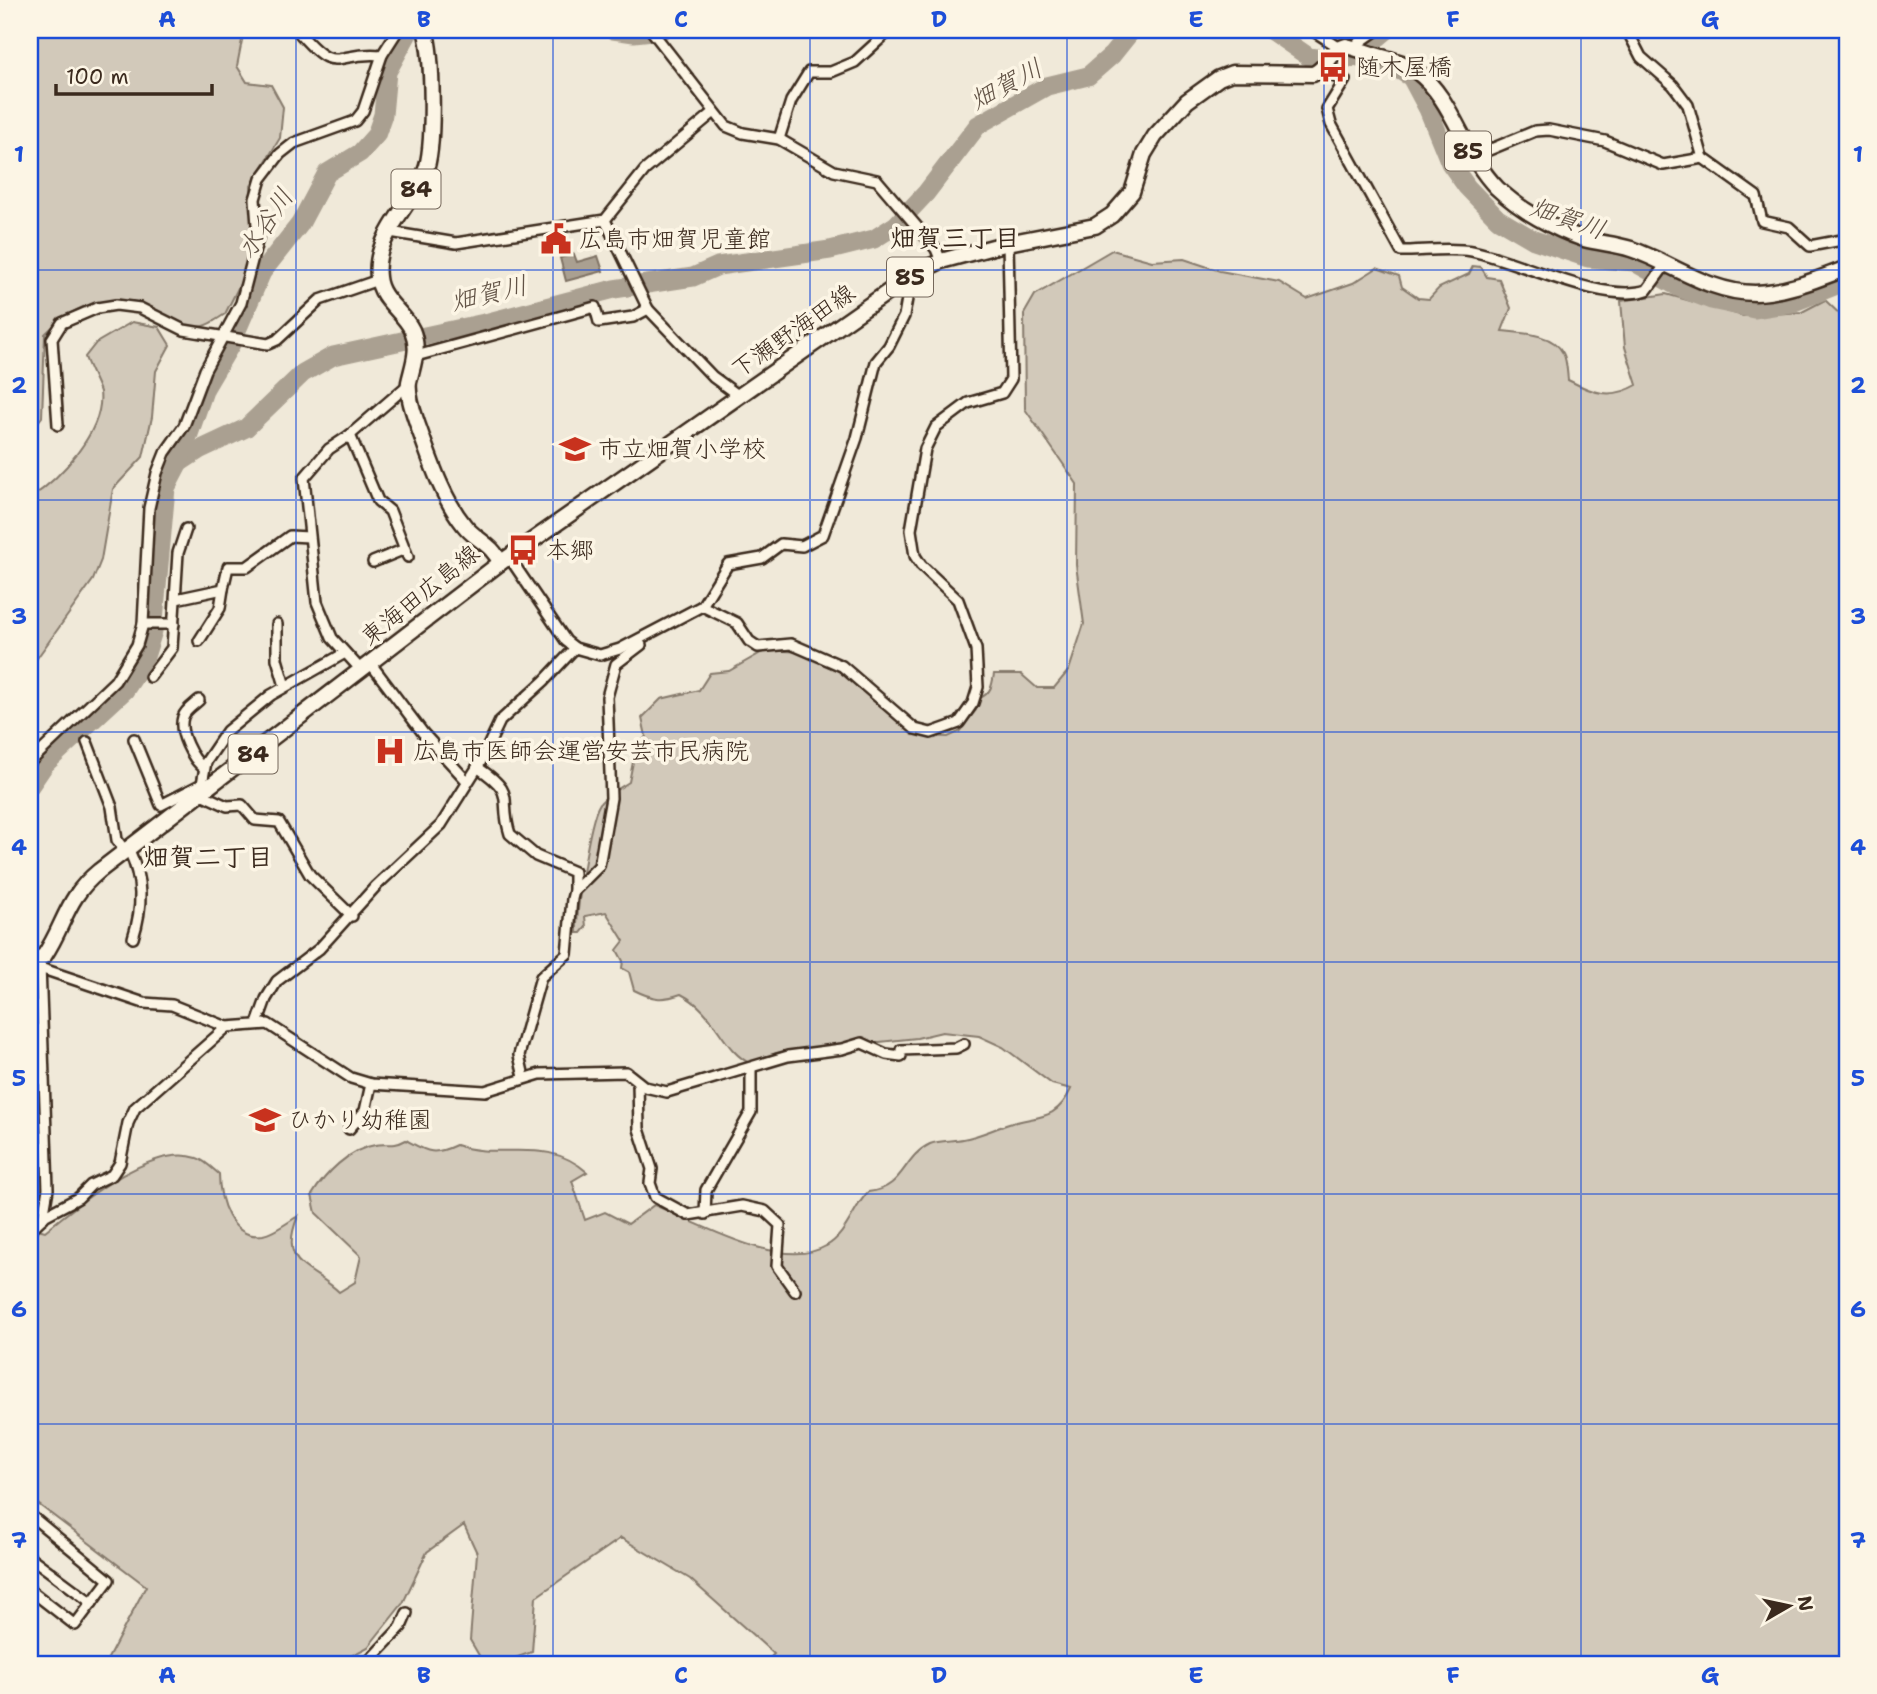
<svg xmlns="http://www.w3.org/2000/svg" width="1877" height="1694" font-family="'Shantell Sans','Klee One',sans-serif">
  <style>
    .green { fill: #d2c9ba; stroke: #867a6c; stroke-width: 2 }
    .water { fill: #aaa091; stroke: #7e7163; stroke-width: 2 }
    .lines { fill: none; stroke-linecap: round; stroke-linejoin: round }
    .stream { stroke: #7e7163; stroke-width: 3.5 }
    .river { stroke: #aaa091; stroke-width: 19 }
    .street-casing { stroke: #3b2a1e; stroke-width: 14 }
    .primary-casing { stroke: #3b2a1e; stroke-width: 19 }
    .street { stroke: #fcf5e5; stroke-width: 9 }
    .primary { stroke: #fcf5e5; stroke-width: 14 }
    .grid { fill: none; stroke: #1d4ed8; stroke-width: 2; stroke-opacity: 0.55 }
    .labels { text-anchor: middle; stroke-width: 7; stroke-linejoin: round; paint-order: stroke }
    .shield { fill: #fcf5e5; stroke: #75675a; stroke-width: 2 }
    .shield-label { font-size: 23px; font-weight: bold; fill: #3b2a1e }
    .poi-label { font-size: 24px; fill: #3b2a1e; stroke: #fcf5e5; text-anchor: start }
    .street-label { font-size: 24px; fill: #3b2a1e; stroke: #fcf5e5 }
    .water-label { font-size: 26px; font-style: italic; fill: #625346; stroke: #fcf5e5 }
    .neighbourhood-label { font-size: 26px; font-weight: bold; fill: #3b2a1e; stroke: #fcf5e5 }
    .neatline { fill: none; stroke: #1d4ed8; stroke-width: 2.5 }
    .grid-label { font-size: 23px; text-anchor: middle; font-weight: bold; fill: #1d4ed8 }
  </style>
  <rect width="100%" height="100%" fill="#f0e9d9"/>
  <filter id="ink" filterUnits="userSpaceOnUse"><feTurbulence type="fractalNoise" baseFrequency=".0143" numOctaves="2"/><feDisplacementMap in="SourceGraphic" scale="14" xChannelSelector="R" yChannelSelector="G"/><feConvolveMatrix kernelMatrix="1 2 1 2 8 2 1 2 1" color-interpolation-filters="sRGB"/></filter>
  <g filter="url(#ink)">
    <g class="green">
      <path d="M30,30H244L237,66L247,82L271,85L283,107L280,138L251,186L252,223L256,238L243,278L225,314C216,320 206,327 195,327C182,327 171,318 159,312C115,292 79,299 45,334L42,417L30,432Z"/>
      <path d="M1112,250L1152,261L1184,259L1220,271L1279,282L1307,299L1353,283L1377,268L1399,276L1402,287L1418,298L1429,299L1439,288L1469,274L1473,266L1481,267L1487,277L1499,279L1511,308L1502,331C1521,333 1553,333 1563,353C1567,360 1567,372 1568,380C1593,393 1611,400 1637,385L1625,347L1621,301L1666,294L1743,316L1802,312L1825,300L1847,321V1664H764L774,1654L690,1579L621,1538L536,1597L532,1652L498,1664H484L470,1640L477,1553L464,1525L427,1552L403,1603L368,1647L336,1664H105L146,1586L30,1498V1238L38,1229L45,1231C79,1204 152,1142 197,1158C204,1160 213,1169 219,1174C219,1199 230,1240 263,1235C274,1233 288,1222 298,1216C277,1267 312,1266 339,1292L355,1282L361,1256L316,1213L312,1195C325,1174 349,1149 375,1145C389,1142 391,1148 406,1140C428,1152 433,1156 456,1145C502,1161 545,1135 587,1172L572,1181L585,1220L605,1212L628,1224L654,1205C697,1222 782,1272 826,1246C847,1235 853,1207 868,1192C905,1188 902,1157 930,1144C939,1140 953,1141 963,1139C980,1136 993,1129 1009,1124C1037,1115 1056,1122 1071,1089L1052,1084L1003,1047L979,1036L942,1032L917,1038L776,1053L753,1065C720,1050 718,1013 681,994C662,1001 652,999 634,990L629,972L622,968L623,961L617,950L624,941L606,912L585,916L586,927L581,933H577C576,911 589,822 599,805C604,796 620,788 629,782L635,752L646,736L642,718L661,699L699,690L710,673L729,671L766,650L804,652L868,688L896,720L911,732L927,736L948,737L959,732L976,710L980,698C991,693 992,686 994,674H1021L1037,688H1054L1069,670L1084,624L1076,565L1077,484L1025,409L1024,314L1035,295Z"/>
      <path d="M132,322L159,327L170,345L156,371L152,417L143,457L113,489L101,560L93,580L30,668V498C60,479 105,430 100,392C99,387 87,364 85,357L96,343Z"/>
    </g>
    <polygon class="water" points="574,254 577,262 598,256 603,271 566,281 560,258"/>
    <g class="lines">
      <polyline class="stream" points="371,50 397,49"/>
      <g class="river">
        <polyline points="613,30 634,33 662,30"/>
        <polyline points="1270,30 1309,57 1341,61 1355,57 1394,67 1411,77 1428,109 1450,163 1467,187 1498,219 1534,240 1588,258 1634,262 1680,288 1711,300 1754,309 1792,303 1847,281"/>
        <polyline points="1355,57 1387,30"/>
        <polyline points="179,463 199,450 246,428 303,373 333,356 489,322 614,289 693,277 718,266 830,250 874,239 896,225 926,193 978,125 1047,86 1088,76 1112,55 1132,30"/>
        <polyline points="30,786 45,764 125,690 143,663 153,631 166,488 179,463 205,388 231,344 262,272 300,224 327,173 360,153 376,135 383,115 387,72 410,30"/>
      </g>
      <g class="street-casing">
        <g id="street">
          <path d="M297,30C338,79 333,50 382,55"/>
          <polyline points="651,30 726,126 743,133 779,139 834,171 877,180 936,249 941,261"/>
          <polyline points="1312,30 1340,48"/>
          <polyline points="1627,30 1641,57 1673,85 1688,105 1703,158 1756,196 1762,221 1789,227 1810,246 1847,239"/>
          <polyline points="1353,47 1377,30"/>
          <path d="M1319,72L1345,80L1327,109L1331,124L1401,251C1423,251 1451,247 1472,251C1518,260 1603,305 1647,290L1666,264"/>
          <polyline points="779,139 791,101 809,72 831,72 855,62 890,30"/>
          <polyline points="1472,157 1535,131 1549,130 1605,141 1663,165 1703,158"/>
          <polyline points="605,220 648,309 713,377 739,396"/>
          <polyline points="390,232 456,243 605,220 645,170 713,113"/>
          <polyline points="416,356 595,307 599,322 633,317 648,309"/>
          <polyline points="58,425 52,339 62,323 97,308 116,305 140,308 184,330 268,344 277,340 320,300 378,280"/>
          <polyline points="350,435 378,501 390,511 408,557"/>
          <polyline points="509,557 566,641 575,648 600,655 620,649 702,606 728,564 762,558 781,544 802,546 823,535 857,438 876,362 889,346 904,316 911,276"/>
          <polyline points="373,562 405,549"/>
          <polyline points="176,599 223,589 228,567 247,567 290,536 309,537"/>
          <polyline points="702,606 737,623 749,641 758,647 791,644 842,666 915,729 931,733 959,723 973,703 978,687 976,649 958,600 921,565 915,556 911,530 925,449 936,427 968,403 1002,393 1011,379 1008,243"/>
          <polyline points="143,624 174,624"/>
          <polyline points="277,624 277,659 285,686"/>
          <polyline points="199,641 220,608 223,589"/>
          <polyline points="371,664 423,733 467,781"/>
          <polyline points="362,671 332,638 317,602 304,478 329,449 350,435 409,384"/>
          <polyline points="150,677 172,648 178,553 186,529"/>
          <path d="M199,700C194,705 185,710 183,717C178,732 192,759 204,768"/>
          <polyline points="134,739 161,805 202,784"/>
          <polyline points="87,742 112,807 117,840 126,852"/>
          <polyline points="30,762 115,681 137,645 143,624 149,508 157,473 165,453 184,426 205,370 241,303 258,238 255,199 261,179 280,154 294,143 355,121 363,111 382,55 398,30"/>
          <path d="M477,767C519,795 498,797 510,834L536,856L574,872V891"/>
          <polyline points="205,791 202,784 206,762 227,731 271,695 345,653"/>
          <polyline points="201,794 227,806 242,805 255,820 279,822 310,875 352,916"/>
          <path d="M129,850C143,880 143,907 133,938"/>
          <polyline points="40,965 48,1189 43,1218"/>
          <polyline points="40,968 144,1003 172,1005 227,1027 268,1024 351,1078 371,1084 485,1091 540,1074 626,1072 645,1087 667,1092 788,1056 842,1049 862,1043 886,1054 901,1056 901,1050 956,1048 964,1044"/>
          <polyline points="257,1024 266,999 277,981 319,949 376,886 441,825 480,763 500,721 544,681 575,648"/>
          <polyline points="524,1077 519,1055 541,977 567,954 572,899 574,891 599,866 611,798 607,697 616,664 641,645"/>
          <polyline points="638,1082 639,1129 652,1169 650,1183 655,1197 688,1215 742,1206 765,1211 780,1225 777,1266 795,1291"/>
          <polyline points="349,1129 365,1111 371,1084"/>
          <polyline points="705,1214 706,1190 751,1112 751,1069"/>
          <polyline points="30,1230 46,1215 78,1198 91,1185 112,1175 120,1163 128,1123 135,1108 227,1027"/>
          <polyline points="30,1515 109,1580 75,1625 30,1590"/>
          <polyline points="30,1557 92,1603"/>
          <polyline points="366,1664 401,1627 407,1613"/>
        </g>
      </g>
      <g class="primary-casing">
        <g id="primary">
          <path d="M425,30C433,54 435,149 425,172C410,207 373,237 378,277C380,300 403,311 412,330C420,349 413,364 409,382C407,395 413,411 417,423C429,456 442,498 464,525C475,540 493,544 500,563"/>
          <path d="M30,962L44,956C66,923 65,899 99,871L500,563L911,276L941,261L1008,243L1095,226L1112,215L1132,192L1144,154L1155,136L1187,101L1219,78L1232,73L1313,74C1328,68 1330,50 1346,46C1355,48 1363,51 1372,54C1387,59 1403,61 1416,71C1454,99 1463,154 1497,188C1520,210 1554,229 1584,239C1599,243 1616,244 1631,249C1672,263 1709,293 1755,293C1787,292 1818,279 1847,268"/>
        </g>
      </g>
      <use href="#street" class="street"/>
      <use href="#primary" class="primary"/>
    </g>
  </g>
  <path class="grid" d="M296,30V1664M553,30V1664M810,30V1664M1067,30V1664M1324,30V1664M1581,30V1664M30,270H1847M30,500H1847M30,732H1847M30,962H1847M30,1194H1847M30,1424H1847"/>
  <defs>
    <g id="bus-bare" transform="scale(2.415)"><path d="M-5-6H5V4H4V6H2V4H-2V6H-4V4H-5ZM-3.5-4V0h7V-4ZM-3.5 1.2v1.5H-2V1.2ZM2 1.2v1.5H3.5V1.2Z" fill="#c8321e" stroke="#fcf5e5" stroke-width="2.5" paint-order="stroke"/></g>
    <g id="civic-bare" transform="scale(2.415)"><path d="M-.6-6.5H3V-4.5H.6V-3L4-1V1h2V6H-6V1h2V-1L-.6-3ZM-1.2 2.5V6h2.4V2.5Z" fill="#c8321e" stroke="#fcf5e5" stroke-width="2.5" paint-order="stroke"/></g>
    <g id="school-bare" transform="scale(2.415)"><path d="M0-5L7-2L0 1L-7-2ZM-4 1L0 2.5L4 1V4Q0 6-4 4Z" fill="#c8321e" stroke="#fcf5e5" stroke-width="2.5" paint-order="stroke"/></g>
    <g id="hospital-bare" transform="scale(2.415)"><path d="M-5-5h3v3.5h4V-5h3V5h-3V1.5h-4V5h-3Z" fill="#c8321e" stroke="#fcf5e5" stroke-width="2.5" paint-order="stroke"/></g>
  </defs>
  <g fill-rule="evenodd">
    <use href="#bus-bare" x="1333" y="67"/>
    <use href="#civic-bare" x="556" y="239"/>
    <use href="#school-bare" x="575" y="449"/>
    <use href="#bus-bare" x="523" y="550"/>
    <use href="#hospital-bare" x="390" y="751"/>
    <use href="#school-bare" x="265" y="1120"/>
  </g>
  <g class="labels">
    <g class="shield">
      <rect x="1445" y="131.5" width="46" height="39" rx="5"/>
      <rect x="391.5" y="169.5" width="49" height="39" rx="5"/>
      <rect x="887" y="257.5" width="46" height="39" rx="5"/>
      <rect x="228.5" y="734.5" width="49" height="39" rx="5"/>
    </g>
    <g class="shield-label">
      <text x="1468" y="159">85</text>
      <text x="416" y="197">84</text>
      <text x="910" y="285">85</text>
      <text x="253" y="762">84</text>
    </g>
    <g class="poi-label">
      <text x="1356" y="75">随木屋橋</text>
      <text x="579" y="247">広島市畑賀児童館</text>
      <text x="598" y="457">市立畑賀小学校</text>
      <text x="546" y="558">本郷</text>
      <text x="413" y="759">広島市医師会運営安芸市民病院</text>
      <text x="288" y="1128">ひかり幼稚園</text>
    </g>
    <g class="street-label">
      <text transform="translate(793 331) rotate(-35)" y="8">下瀬野海田線</text>
      <text transform="translate(420 595) rotate(-39)" y="8">東海田広島線</text>
    </g>
    <g class="water-label">
      <text transform="translate(1006 84) rotate(-28)" y="9">畑賀川</text>
      <text transform="translate(1568 218) rotate(19)" y="9">畑賀川</text>
      <text transform="translate(265 223) rotate(-56)" y="9">水谷川</text>
      <text transform="translate(489 293) rotate(-13)" y="9">畑賀川</text>
    </g>
    <g class="neighbourhood-label">
      <text x="955" y="247">畑賀三丁目</text>
      <text x="208" y="866">畑賀二丁目</text>
    </g>
  </g>
  <rect width="1877" height="1694" fill="none" stroke="#fcf5e5" stroke-width="77"/>
  <g transform="translate(1789 1606) rotate(81)" stroke="#fcf5e5" stroke-width="5" paint-order="stroke">
  <path d="M0-5L12 26L0 18L-12 26Z" fill="#3b2a1e"/>
  <text y="-10" font-size="19" font-weight="bold" text-anchor="middle" fill="#3b2a1e">N</text>
  </g>
  <path d="M56 84v10h156v-10" fill="none" stroke="#3b2a1e" stroke-width="3.5"/>
  <text x="66" y="84" font-size="21" fill="#3b2a1e" stroke="#fcf5e5" stroke-width="5" paint-order="stroke">100 m</text>
  <rect x="38" y="38" width="1801" height="1618" class="neatline"/>
  <g class="grid-label">
    <text x="167" y="27">A</text>
    <text x="424" y="27">B</text>
    <text x="681" y="27">C</text>
    <text x="939" y="27">D</text>
    <text x="1196" y="27">E</text>
    <text x="1453" y="27">F</text>
    <text x="1710" y="27">G</text>
    <text x="19" y="162">1</text>
    <text x="1858" y="162">1</text>
    <text x="19" y="393">2</text>
    <text x="1858" y="393">2</text>
    <text x="19" y="624">3</text>
    <text x="1858" y="624">3</text>
    <text x="19" y="855">4</text>
    <text x="1858" y="855">4</text>
    <text x="19" y="1086">5</text>
    <text x="1858" y="1086">5</text>
    <text x="19" y="1317">6</text>
    <text x="1858" y="1317">6</text>
    <text x="19" y="1548">7</text>
    <text x="1858" y="1548">7</text>
    <text x="167" y="1683">A</text>
    <text x="424" y="1683">B</text>
    <text x="681" y="1683">C</text>
    <text x="939" y="1683">D</text>
    <text x="1196" y="1683">E</text>
    <text x="1453" y="1683">F</text>
    <text x="1710" y="1683">G</text>
  </g>
</svg>
